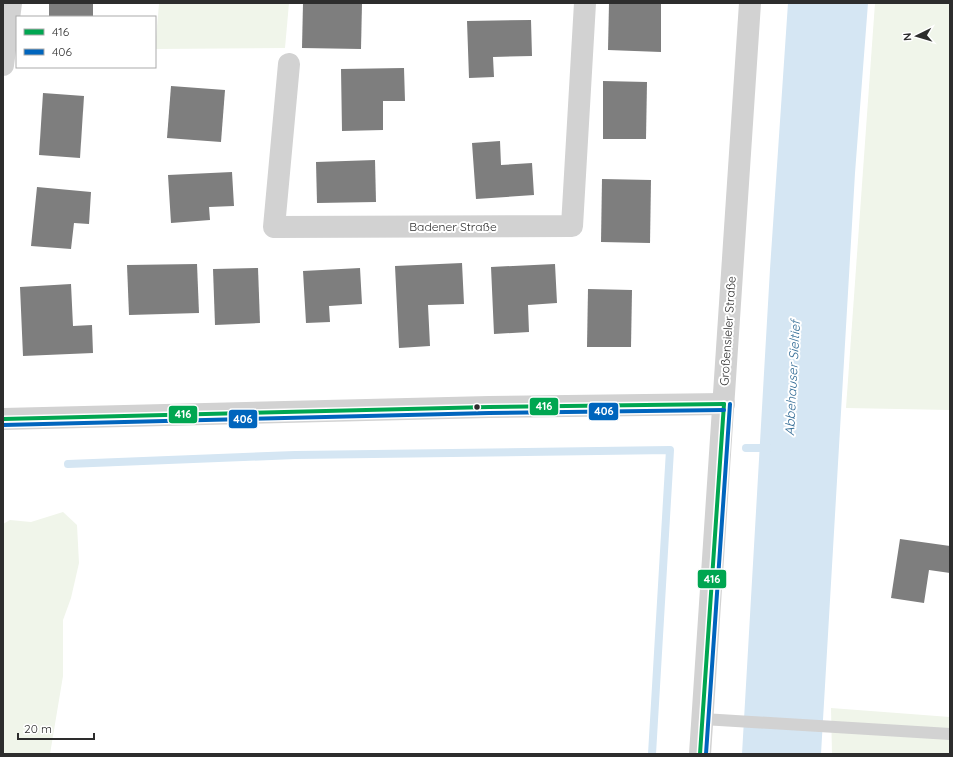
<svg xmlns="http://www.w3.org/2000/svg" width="953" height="757" font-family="Quicksand,sans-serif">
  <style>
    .green { fill: #f0f5ea }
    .water { fill: #d5e6f3 }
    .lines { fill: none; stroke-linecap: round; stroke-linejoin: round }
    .stream { stroke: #d5e6f3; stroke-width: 8 }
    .building { fill: #7e7e7e }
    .service { stroke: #d2d2d2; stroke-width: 12 }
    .minor { stroke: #d2d2d2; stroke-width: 22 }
    .tertiary { stroke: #d2d2d2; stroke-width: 22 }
    .bus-1-casing { stroke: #fff; stroke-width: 7 }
    .bus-2-casing { stroke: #fff; stroke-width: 7 }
    .bus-1 { stroke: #00a651; stroke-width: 4 }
    .bus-2 { stroke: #0065bd; stroke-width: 4 }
    .bus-dot { fill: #2d2d2d; stroke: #fff; stroke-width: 1.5 }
    .labels { text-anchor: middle; stroke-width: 4; stroke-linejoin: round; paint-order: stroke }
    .street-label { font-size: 12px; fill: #2d2d2d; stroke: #fff }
    .water-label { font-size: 13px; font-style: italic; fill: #346d96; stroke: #fff }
    .line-badge { stroke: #fff; stroke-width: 1.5 }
    .badge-label { font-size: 11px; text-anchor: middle; font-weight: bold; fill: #fff }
  </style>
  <rect width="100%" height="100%" fill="#fff"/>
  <g class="green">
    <polygon points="289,3 285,48 155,49 159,4"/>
    <polygon points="875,3 950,3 950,410 846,408"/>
    <polygon points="63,512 77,525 79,563 71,598 63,620 63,676 50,754 3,754 3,524 10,520 31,522"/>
    <polygon points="831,708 950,717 950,754 832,754"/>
  </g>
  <polygon class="water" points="788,3 868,3 855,173 821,754 742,754 770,269"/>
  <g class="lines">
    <g class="stream">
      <polyline points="746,448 769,448"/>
      <polyline points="68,464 295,455 670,450 652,754"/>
    </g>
  </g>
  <g class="building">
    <rect x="49" y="3" width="44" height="14"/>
    <polygon points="303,3 362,3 361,49 302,48"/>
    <polygon points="609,3 661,3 661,52 608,50"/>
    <polygon points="531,20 532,56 493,57 494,77 469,78 467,21"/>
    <polygon points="404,68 405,101 383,101 383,130 342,131 341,69"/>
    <polygon points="603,81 647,82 646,139 603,139"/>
    <polygon points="171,86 225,90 221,142 167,138"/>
    <polygon points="43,93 84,96 80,158 39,155"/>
    <polygon points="500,141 501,165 532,163 534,195 476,199 472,143"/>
    <polygon points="375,160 376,202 317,203 316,162"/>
    <polygon points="232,172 234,206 209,207 210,220 171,223 168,175"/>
    <polygon points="602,179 651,180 650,243 601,242"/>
    <polygon points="37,187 91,192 89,224 74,223 71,249 31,246"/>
    <polygon points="462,263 464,304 428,305 430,346 399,348 395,266"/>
    <polygon points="197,264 199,313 129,315 127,265"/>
    <polygon points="555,264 557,303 528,305 529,332 494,334 491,267"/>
    <polygon points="258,268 260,323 215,325 213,269"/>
    <polygon points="360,268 362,304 329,306 330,322 306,323 303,271"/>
    <polygon points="71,284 73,326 92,325 93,353 23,356 20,287"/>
    <polygon points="588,289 632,290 631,347 587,347"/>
    <polygon points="900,539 950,546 950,573 929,570 924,603 891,598"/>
  </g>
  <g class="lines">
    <polyline class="service" points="703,719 950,734"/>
    <g class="minor">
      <polyline points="289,64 274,227 572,226 585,3"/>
      <polyline points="3,65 11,3"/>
    </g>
    <g class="tertiary">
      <polyline points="3,419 489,407 724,404"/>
      <polyline points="700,754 750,3"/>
    </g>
    <g class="bus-1-casing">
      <g id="bus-1">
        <polyline points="3,419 489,407 724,404"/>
        <polyline points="700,754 724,404"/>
      </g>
    </g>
    <g class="bus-2-casing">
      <g id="bus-2">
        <polyline points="3,425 489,413 724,410"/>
        <polyline points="706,754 730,404"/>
      </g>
    </g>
    <use href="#bus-1" class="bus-1"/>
    <use href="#bus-2" class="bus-2"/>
  </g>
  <circle class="bus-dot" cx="477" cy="407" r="3.5"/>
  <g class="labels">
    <g class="street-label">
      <text x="453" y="231">Badener Straße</text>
      <text transform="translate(728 331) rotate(-86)" y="4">Großensieler Straße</text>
    </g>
    <g class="water-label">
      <text transform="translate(792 378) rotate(-87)" y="5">Abbehauser Sieltief</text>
    </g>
  </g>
  <g class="line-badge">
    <rect x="529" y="397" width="30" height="19" rx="4" fill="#00a651"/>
    <rect x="588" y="402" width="31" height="19" rx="4" fill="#0065bd"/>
    <rect x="168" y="405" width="30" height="19" rx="4" fill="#00a651"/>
    <rect x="228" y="409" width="30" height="20" rx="4" fill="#0065bd"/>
    <rect x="697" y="569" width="30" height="20" rx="4" fill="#00a651"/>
  </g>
  <g class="badge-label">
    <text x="544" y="410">416</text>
    <text x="604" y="415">406</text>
    <text x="183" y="418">416</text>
    <text x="243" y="423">406</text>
    <text x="712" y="583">416</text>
  </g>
  <rect width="953" height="757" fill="none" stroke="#2d2d2d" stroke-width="8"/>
  <rect x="16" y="16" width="140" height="52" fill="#ffffff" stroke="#ababab"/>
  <rect x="24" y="29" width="20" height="6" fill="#00a651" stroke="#ababab"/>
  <text x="52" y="36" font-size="12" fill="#2d2d2d">416</text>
  <rect x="24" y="49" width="20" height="6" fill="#0065bd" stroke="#ababab"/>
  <text x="52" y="56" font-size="12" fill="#2d2d2d">406</text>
  <g transform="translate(917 36) rotate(265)" stroke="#ffffff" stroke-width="3" paint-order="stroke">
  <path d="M0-3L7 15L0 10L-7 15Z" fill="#2d2d2d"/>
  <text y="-6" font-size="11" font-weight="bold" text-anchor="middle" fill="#2d2d2d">N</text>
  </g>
  <path d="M18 733v6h76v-6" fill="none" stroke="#2d2d2d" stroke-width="2"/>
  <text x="24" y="733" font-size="12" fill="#2d2d2d" stroke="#ffffff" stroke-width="3" paint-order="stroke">20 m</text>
</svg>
